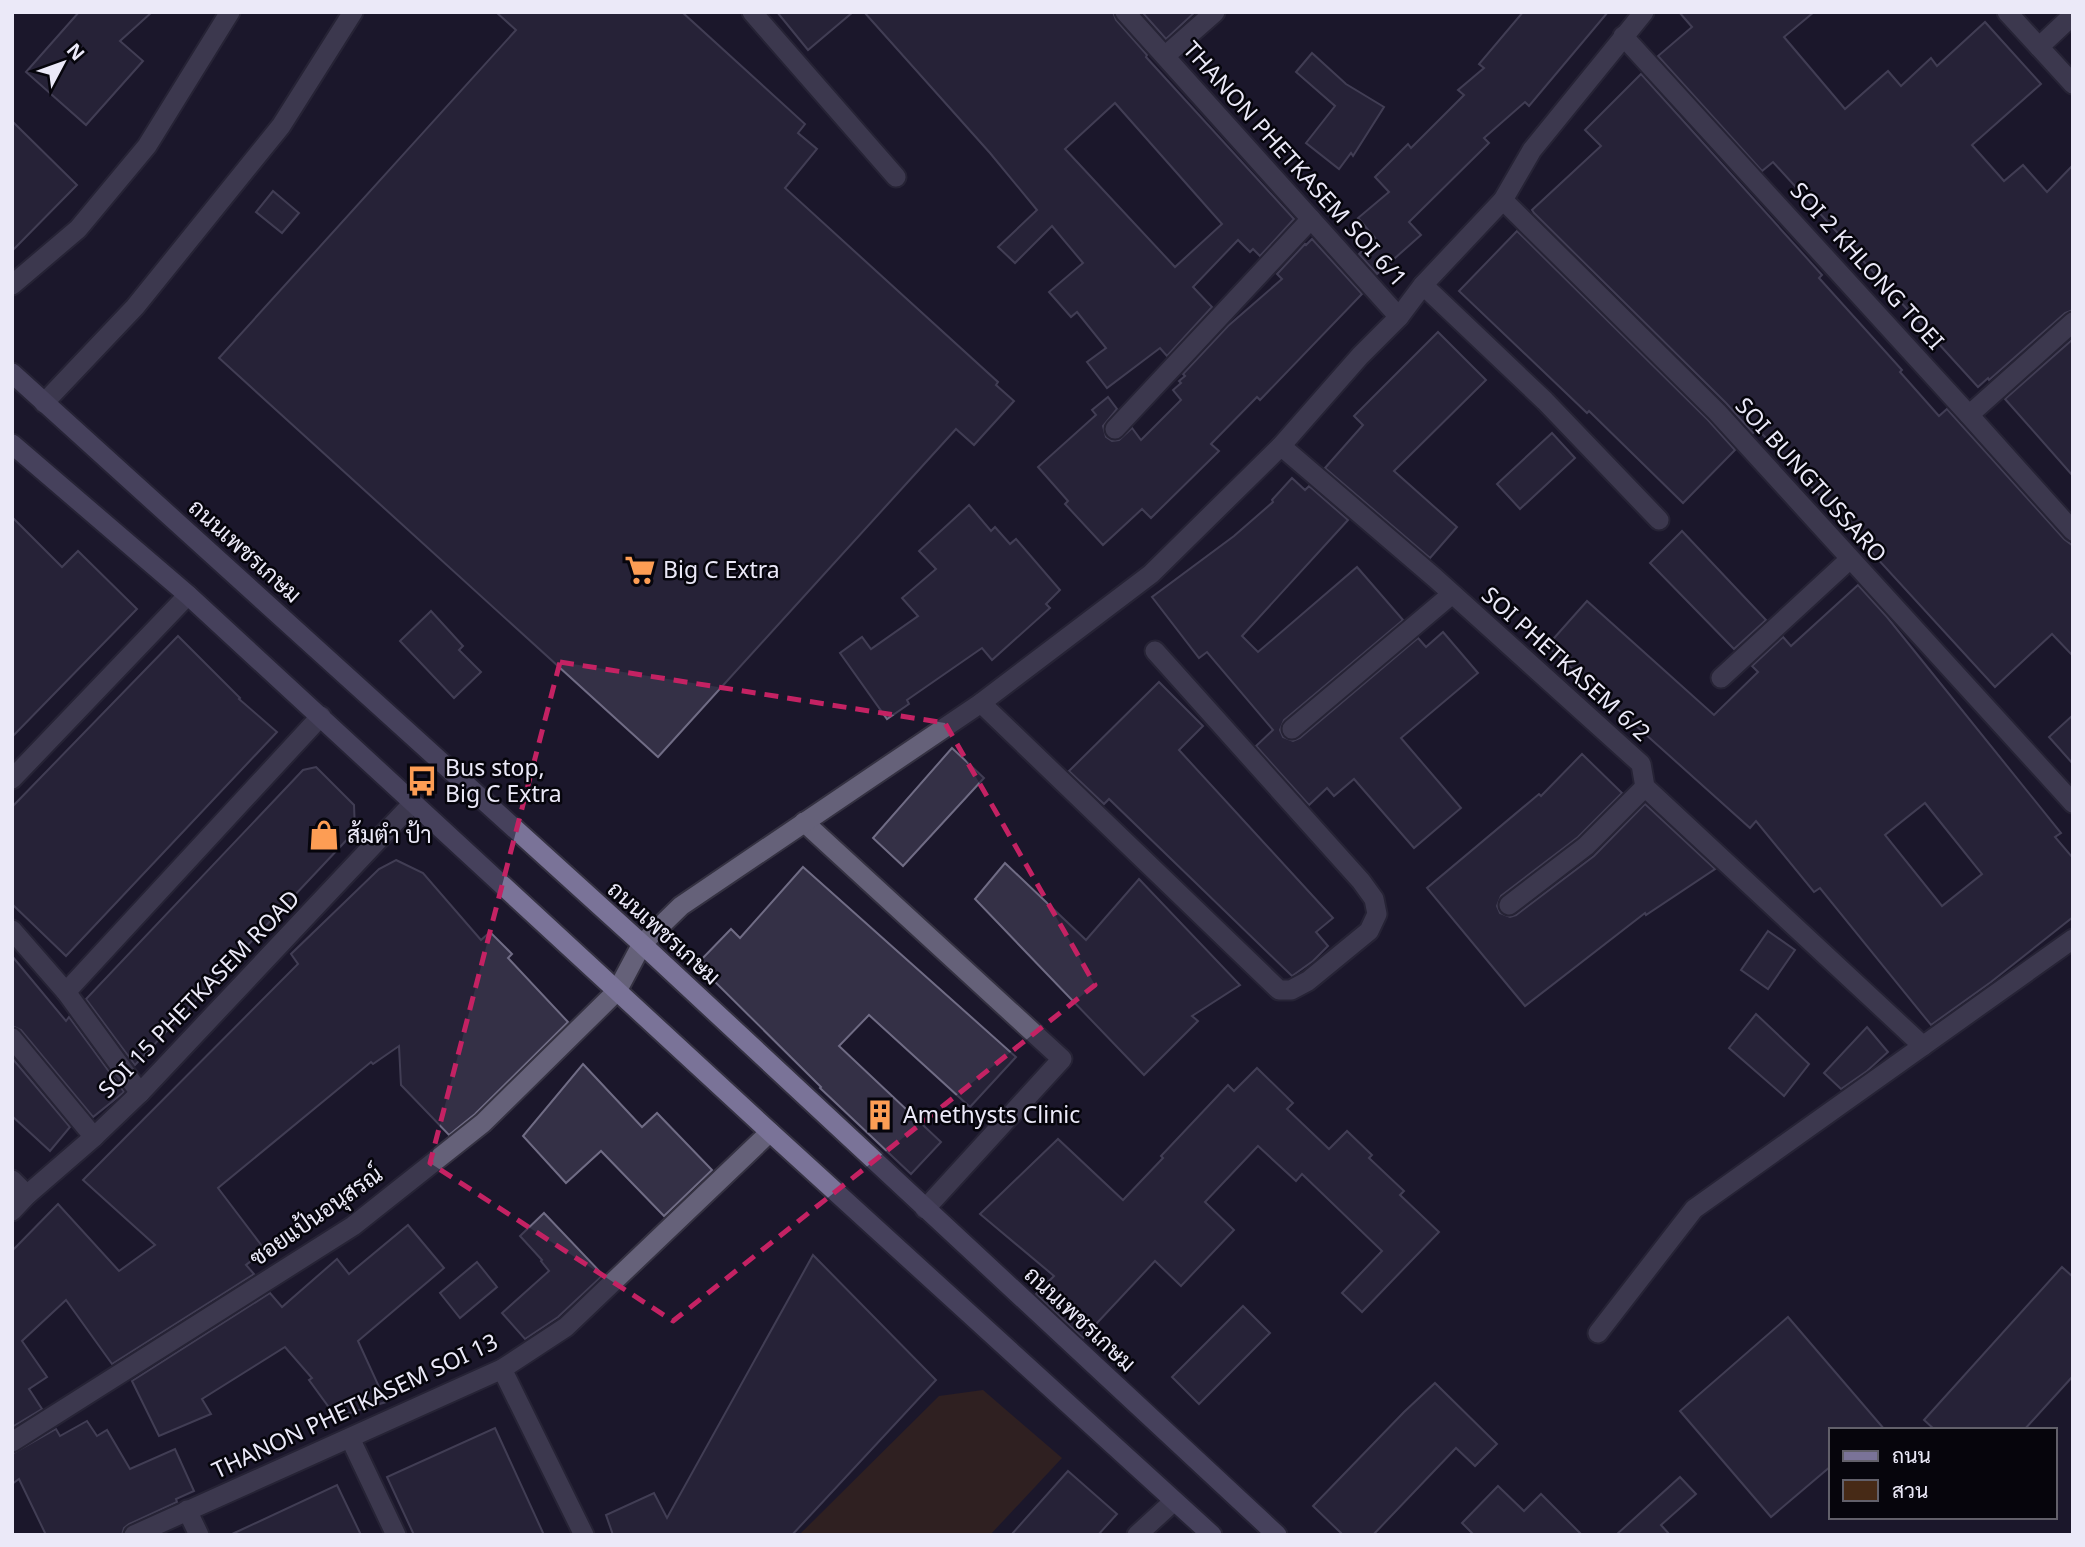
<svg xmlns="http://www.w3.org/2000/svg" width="2085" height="1547" font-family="'Noto Sans',Sarabun,sans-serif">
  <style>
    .green { fill: #472a16 }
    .building { fill: #343046; stroke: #706c85; stroke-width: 2; fill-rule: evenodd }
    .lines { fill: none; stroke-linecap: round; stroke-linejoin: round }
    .minor-casing { stroke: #343141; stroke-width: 23 }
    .tertiary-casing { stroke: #343141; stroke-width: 23 }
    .secondary-casing { stroke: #343141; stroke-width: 23 }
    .minor { stroke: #656179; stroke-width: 19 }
    .tertiary { stroke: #656179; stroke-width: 19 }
    .secondary { stroke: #7a7398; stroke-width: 19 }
    .marked { fill: none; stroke: #c42263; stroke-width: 5; stroke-dasharray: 14 9; stroke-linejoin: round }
    .labels { text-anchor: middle; stroke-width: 5; stroke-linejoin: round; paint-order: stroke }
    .street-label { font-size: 23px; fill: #ebe9f8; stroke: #06050c }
    .poi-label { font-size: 23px; fill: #ebe9f8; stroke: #06050c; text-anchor: start }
  </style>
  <rect width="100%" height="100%" fill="#1b172b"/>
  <polygon class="green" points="983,1390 1062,1458 990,1535 799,1535 939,1396"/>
  <g class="building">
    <polygon points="79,12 152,12 120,41 143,61 86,125 26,72"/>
    <polygon points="496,12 682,12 805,124 798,133 817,149 785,188 998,382 996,385 1014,401 974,445 956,429 658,757 219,358 516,30"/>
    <polygon points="777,12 853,12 808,50"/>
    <path d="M864,12H1113L1116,20L1147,55L1146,57L1294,219L1260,256L1253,249L1250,252L1238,240L1193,287L1212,307L1167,356L1160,348L1107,388L1087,362L1106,348L1077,312L1071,317L1049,292L1083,263L1052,226L1015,263L998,247L1037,210L990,153ZM1115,103L1222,224L1175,267L1065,149Z"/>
    <polygon points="1142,12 1195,12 1166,39"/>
    <polygon points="1523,12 1608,12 1529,106 1525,102 1484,138 1489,143 1409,222 1421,235 1377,274 1359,254 1375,238 1358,218 1389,192 1375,177 1408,144 1411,148 1464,95 1458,90 1484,68 1479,64"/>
    <polygon points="1679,12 1814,12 1784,37 1845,109 1888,71 1901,86 1931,58 1937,66 1985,22 2041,84 1972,145 2004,181 2023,165 2047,192 2073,165 2073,310 2065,313 1989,380 1988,378 1978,387 1773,162 1762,171 1658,56 1692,27"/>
    <polygon points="1312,53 1346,84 1384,107 1353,156 1351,153 1339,169 1306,143 1335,106 1296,72"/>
    <polygon points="1641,74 1822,275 1819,278 1902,370 1900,372 1939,416 1947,409 2064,539 2073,546 2073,656 2052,634 1995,687 1776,448 1757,429 1753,433 1726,403 1534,213 1532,210 1601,146 1585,130"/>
    <polygon points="12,121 77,185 12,251"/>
    <polygon points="273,191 299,213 282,233 256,212"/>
    <polygon points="1517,231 1708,420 1735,450 1683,503 1589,411 1587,413 1459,291"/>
    <polygon points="1312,239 1362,294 1260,400 1257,397 1211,444 1219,451 1151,518 1142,509 1103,545 1065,504 1068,501 1038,467 1096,415 1092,410 1108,397 1117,409 1103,426 1106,437 1112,441 1119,440 1132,428 1141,440 1181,400 1173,390 1181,383 1179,381 1185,376 1183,374 1228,326 1282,279 1277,274 1305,244 1306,245"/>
    <polygon points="1438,332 1486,380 1394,471 1457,527 1430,558 1325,468 1363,425 1354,416"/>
    <polygon points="2073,339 2073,476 2005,399"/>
    <polygon points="1552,433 1575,458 1520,509 1497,484"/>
    <polygon points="1292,478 1305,490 1309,486 1348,520 1242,636 1258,652 1357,567 1403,620 1284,720 1280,730 1283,737 1293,741 1300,738 1418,638 1426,647 1443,632 1478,673 1401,738 1461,808 1414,848 1354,779 1334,796 1327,788 1309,805 1256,746 1273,730 1207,652 1199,658 1152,597 1234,536 1273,502 1272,500"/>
    <polygon points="969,505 991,531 995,527 1010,544 1016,539 1060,590 1046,604 1050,608 992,660 982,648 907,700 909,704 887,719 840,653 862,637 871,649 918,616 902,598 936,569 919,551"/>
    <polygon points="12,517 62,567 78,551 137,609 12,737"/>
    <polygon points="1682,531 1766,620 1734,649 1650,563"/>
    <path d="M1858,585L1887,617L2061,833L2055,837L2073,858V917L1991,982L1931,1025L1820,888L1814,892L1756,821L1750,828L1547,646L1587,601L1714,715L1758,672L1752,666L1783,637L1791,646ZM1925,803L1982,874L1942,906L1885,835Z"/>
    <polygon points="431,611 463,646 459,650 481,672 454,698 400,641"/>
    <polygon points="178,636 240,698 239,699 277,732 66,956 12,904 12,807"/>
    <polygon points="1159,682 1203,726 1179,750 1333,918 1316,932 1328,946 1313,961 1292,976 1109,799 1104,804 1069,771"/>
    <polygon points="2073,715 2073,764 2049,737"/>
    <polygon points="952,748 984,778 903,866 873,838"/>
    <polygon points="1582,754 1622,793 1578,837 1501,896 1497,906 1500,913 1510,917 1516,915 1594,856 1645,804 1715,869 1646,915 1645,913 1525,1006 1427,888 1539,794 1541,796"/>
    <polygon points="316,767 354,805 355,831 135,1065 86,999 303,770"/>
    <polygon points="396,860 423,873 481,940 490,932 512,954 508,958 568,1022 475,1114 449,1135 401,1085 399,1046 373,1064 371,1062 218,1188 265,1250 246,1265 254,1274 112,1364 66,1300 22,1341 47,1377 29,1389 42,1409 12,1427 12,1251 58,1204 119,1271 155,1245 83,1180 298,964 291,954 379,869"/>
    <polygon points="1005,863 1086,940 1139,879 1240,985 1192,1016 1198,1021 1144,1075 975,899"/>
    <polygon points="803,867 1016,1057 970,1107 869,1015 839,1046 941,1142 911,1174 820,1088 821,1087 697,964 731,929 740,938"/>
    <polygon points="1768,931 1795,950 1768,989 1741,970"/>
    <polygon points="12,956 66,1021 69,1017 124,1092 93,1117 21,1030 12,1026"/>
    <polygon points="1756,1014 1809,1064 1784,1096 1729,1048"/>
    <polygon points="1867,1027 1888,1052 1867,1071 1841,1089 1824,1073"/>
    <polygon points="12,1058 70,1127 50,1151 12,1116"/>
    <polygon points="583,1064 642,1127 657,1113 712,1170 664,1216 601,1151 566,1183 523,1136"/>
    <polygon points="1257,1068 1293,1103 1287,1109 1329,1149 1347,1131 1372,1155 1369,1158 1404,1191 1400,1195 1439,1232 1362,1312 1342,1293 1382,1251 1302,1174 1296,1181 1258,1146 1205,1202 1234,1230 1181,1286 1155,1261 1083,1338 1036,1294 1054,1276 980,1214 1058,1139 1123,1200 1163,1158 1161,1156 1228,1085 1234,1091"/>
    <polygon points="544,1213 603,1275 558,1317 525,1339 502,1313 549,1271 541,1261 542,1260 520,1236"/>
    <polygon points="408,1225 444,1268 358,1341 386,1402 336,1417 309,1380 312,1378 285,1347 202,1399 211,1414 159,1436 132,1381 270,1293 282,1307 337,1259 349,1274"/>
    <polygon points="813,1255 936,1380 792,1535 613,1535 606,1515 654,1493 667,1518"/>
    <polygon points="477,1262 497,1287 460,1318 440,1293"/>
    <polygon points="2062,1267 2073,1277 2073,1376 2024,1430 1935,1430 1924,1420"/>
    <polygon points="1243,1306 1270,1333 1199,1404 1172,1377"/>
    <polygon points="1788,1317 1885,1430 1831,1430 1831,1466 1771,1517 1680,1411"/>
    <polygon points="1435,1383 1497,1444 1475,1466 1456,1448 1373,1535 1343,1535 1313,1506 1404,1412"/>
    <polygon points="87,1421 97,1436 107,1430 130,1469 175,1449 194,1491 176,1499 177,1502 129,1524 124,1528 122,1535 46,1535 19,1479 12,1484 12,1454 56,1429 60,1436"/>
    <polygon points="495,1428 544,1535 414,1535 387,1477"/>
    <polygon points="1068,1471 1117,1514 1098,1535 1011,1535"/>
    <polygon points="1680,1477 1696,1494 1661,1525 1670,1535 1616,1535"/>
    <polygon points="337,1485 361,1535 230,1535"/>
    <polygon points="1498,1486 1524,1511 1541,1494 1582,1535 1474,1535 1462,1523"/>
  </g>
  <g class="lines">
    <g class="minor-casing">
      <g id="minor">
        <polyline points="752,12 896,177"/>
        <polyline points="1125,12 1399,317"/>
        <polyline points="2007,12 2073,84"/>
        <polyline points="1623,36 1969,415 2073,531"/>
        <polyline points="2039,47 2073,15"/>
        <polyline points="1165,56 1215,12"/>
        <polyline points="1503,200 1717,412 2073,803"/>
        <polyline points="1423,285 1545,401 1659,520"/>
        <polyline points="44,403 135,307 281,126 353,12"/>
        <polyline points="1969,415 2073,322"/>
        <polyline points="1115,429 1311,219"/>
        <polyline points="1281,446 1435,578 1641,764 1645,787 1923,1046"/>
        <polyline points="1721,678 1850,559"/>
        <polyline points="981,703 1279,990 1291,990 1308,981 1369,931 1377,914 1374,899 1361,881 1155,651"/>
        <polyline points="1292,729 1452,594"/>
        <polyline points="12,779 188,595"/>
        <polyline points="804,822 1062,1059 925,1209"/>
        <polyline points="1509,905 1586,846 1645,787"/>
        <polyline points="12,930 66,992 140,1093"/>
        <polyline points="66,992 321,716"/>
        <polyline points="12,1038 94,1137"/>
        <polyline points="12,1180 27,1195"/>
        <polyline points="1598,1333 1694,1209 2073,939"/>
        <polyline points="502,1369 584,1535"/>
        <polyline points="350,1438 396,1535"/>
        <polyline points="12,1442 353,1226 483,1123 617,991"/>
        <polyline points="187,1510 199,1535"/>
        <polyline points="134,1535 502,1369 566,1327 770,1132"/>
      </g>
    </g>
    <g class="tertiary-casing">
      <g id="tertiary">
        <polyline points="12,285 78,229 147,146 230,12"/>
        <polyline points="617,991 642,944 681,906 981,703 1151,574 1281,446 1360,356 1399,317 1423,285 1503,200 1532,150 1644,12"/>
        <polyline points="12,1211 27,1195 94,1137 140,1093 413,803"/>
        <polyline points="1137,1535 1174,1501"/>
      </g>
    </g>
    <g class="secondary-casing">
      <g id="secondary">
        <polyline points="12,373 642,944 1277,1535"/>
        <polyline points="12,444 188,595 770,1132 1212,1535"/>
      </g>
    </g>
    <use href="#minor" class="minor"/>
    <use href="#tertiary" class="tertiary"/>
    <use href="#secondary" class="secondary"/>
  </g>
  <path d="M0 0H2085V1547H0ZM560,662L945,723L1095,985L673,1321L430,1163Z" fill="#1b172b" fill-opacity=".55" fill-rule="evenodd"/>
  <path class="marked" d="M560,662L945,723L1095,985L673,1321L430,1163Z"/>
  <defs>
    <g id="supermarket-bare" transform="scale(2.415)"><path d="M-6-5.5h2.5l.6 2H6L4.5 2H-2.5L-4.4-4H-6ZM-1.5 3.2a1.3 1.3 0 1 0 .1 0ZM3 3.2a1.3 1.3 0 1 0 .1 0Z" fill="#fd9d54" stroke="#06050c" stroke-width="2.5" paint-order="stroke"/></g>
    <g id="bus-bare" transform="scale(2.415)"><path d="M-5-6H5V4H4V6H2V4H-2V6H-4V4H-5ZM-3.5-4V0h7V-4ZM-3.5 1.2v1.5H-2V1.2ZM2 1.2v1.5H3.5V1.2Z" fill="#fd9d54" stroke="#06050c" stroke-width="2.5" paint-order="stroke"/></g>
    <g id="shop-bare" transform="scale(2.415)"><path d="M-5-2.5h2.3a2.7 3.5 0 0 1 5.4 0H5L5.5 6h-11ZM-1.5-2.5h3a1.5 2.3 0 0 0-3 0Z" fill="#fd9d54" stroke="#06050c" stroke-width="2.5" paint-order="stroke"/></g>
    <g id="building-bare" transform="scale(2.415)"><path d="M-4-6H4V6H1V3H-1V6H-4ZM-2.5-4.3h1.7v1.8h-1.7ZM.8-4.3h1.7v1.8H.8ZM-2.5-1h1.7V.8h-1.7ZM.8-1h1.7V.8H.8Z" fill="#fd9d54" stroke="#06050c" stroke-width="2.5" paint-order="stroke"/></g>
  </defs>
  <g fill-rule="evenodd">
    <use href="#supermarket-bare" x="640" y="570"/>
    <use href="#bus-bare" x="422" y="781"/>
    <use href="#shop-bare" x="324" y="835"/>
    <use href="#building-bare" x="880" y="1115"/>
  </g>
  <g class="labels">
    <g class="street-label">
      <text transform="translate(1295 164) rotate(48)" y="8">THANON PHETKASEM SOI 6/1</text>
      <text transform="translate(1867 266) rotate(48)" y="8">SOI 2 KHLONG TOEI</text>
      <text transform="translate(1811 480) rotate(48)" y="8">SOI BUNGTUSSARO</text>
      <text transform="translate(245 551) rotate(42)" y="8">ถนนเพชรเกษม</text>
      <text transform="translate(1566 664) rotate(42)" y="8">SOI PHETKASEM 6/2</text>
      <text transform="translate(664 933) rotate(42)" y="8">ถนนเพชรเกษม</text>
      <text transform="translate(199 994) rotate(-46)" y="8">SOI 15 PHETKASEM ROAD</text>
      <text transform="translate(316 1216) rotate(-35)" y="8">ซอยแป้นอนุสรณ์</text>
      <text transform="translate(1080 1319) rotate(43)" y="8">ถนนเพชรเกษม</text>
      <text transform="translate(355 1406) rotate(-25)" y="8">THANON PHETKASEM SOI 13</text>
    </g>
    <g class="poi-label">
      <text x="663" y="578">Big C Extra</text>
      <text x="445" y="776">Bus stop,<tspan x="445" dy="26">Big C Extra</tspan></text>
      <text x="347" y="843">ส้มตำ ป้า</text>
      <text x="903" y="1123">Amethysts Clinic</text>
    </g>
  </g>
  <rect width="2085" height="1547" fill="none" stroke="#ebe9f8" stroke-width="28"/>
  <rect x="1829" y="1428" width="228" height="91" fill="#06050c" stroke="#62606a" stroke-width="2"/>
  <rect x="1843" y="1451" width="35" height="10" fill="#7a7398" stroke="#62606a" stroke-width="2"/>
  <text x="1892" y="1463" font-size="21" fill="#ebe9f8">ถนน</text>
  <rect x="1843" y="1480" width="35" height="21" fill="#472a16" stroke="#62606a" stroke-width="2"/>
  <text x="1892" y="1498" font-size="21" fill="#ebe9f8">สวน</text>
  <g transform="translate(63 63) rotate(49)" stroke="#06050c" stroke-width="5" paint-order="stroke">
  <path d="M0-5L12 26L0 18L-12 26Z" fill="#ebe9f8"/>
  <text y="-10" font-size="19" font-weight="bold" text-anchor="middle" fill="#ebe9f8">N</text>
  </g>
</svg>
